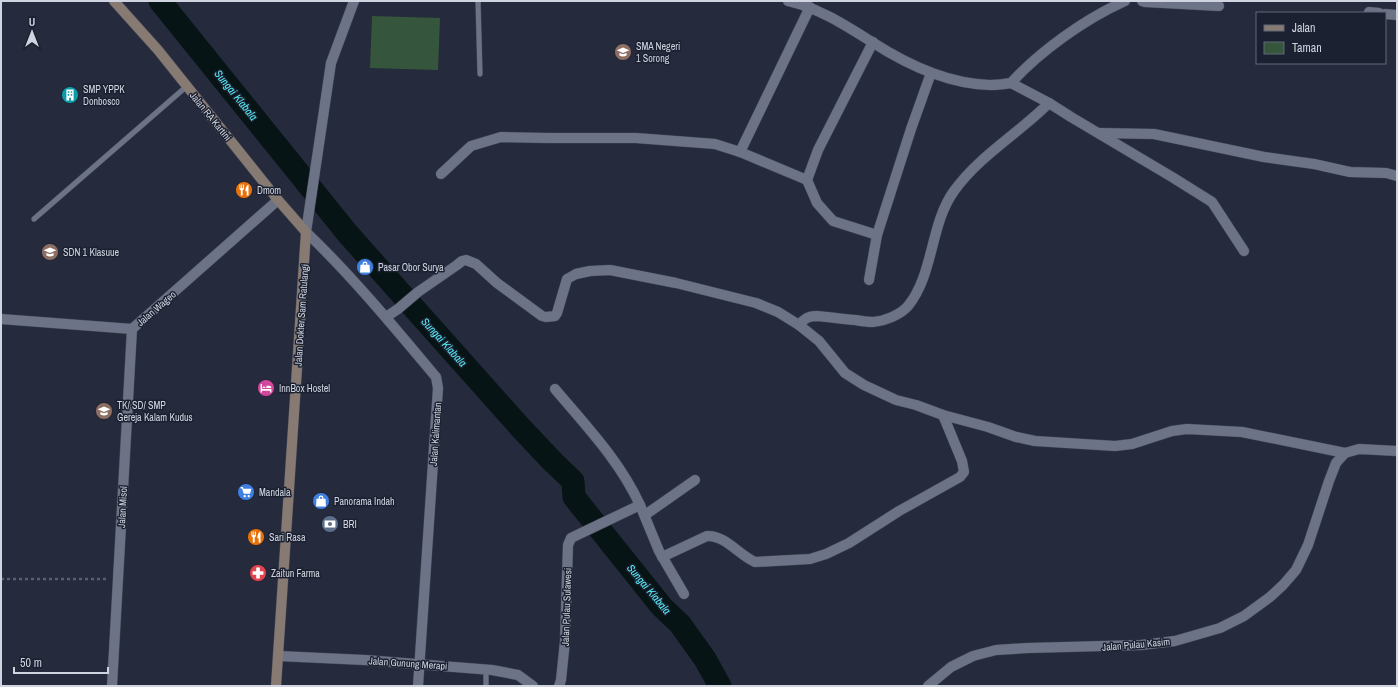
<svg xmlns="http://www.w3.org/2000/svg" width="1398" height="687" font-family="'Archivo Narrow',sans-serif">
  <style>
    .green { fill: #35563c }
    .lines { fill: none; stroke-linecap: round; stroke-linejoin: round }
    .river { stroke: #071415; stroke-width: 23 }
    .lane-casing { stroke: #404553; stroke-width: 6 }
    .street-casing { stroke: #404553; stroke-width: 11 }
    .secondary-casing { stroke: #404553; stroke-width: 11 }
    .path { stroke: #5a5f6f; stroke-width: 2.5; stroke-dasharray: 3 3; stroke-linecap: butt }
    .lane { stroke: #6c7387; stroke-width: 5 }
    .street { stroke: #6c7387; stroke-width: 10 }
    .secondary { stroke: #867a73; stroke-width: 10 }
    .labels { text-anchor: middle; stroke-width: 3; stroke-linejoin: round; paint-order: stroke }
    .poi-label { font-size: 10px; fill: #d0d4e0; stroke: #1b2131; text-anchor: start }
    .street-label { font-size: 10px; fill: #d0d4e0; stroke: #1b2131 }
    .water-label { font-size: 11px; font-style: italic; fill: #57eef7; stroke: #1b2131 }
  </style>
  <rect width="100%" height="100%" fill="#252a3c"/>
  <polygon class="green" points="372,16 440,18 438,70 370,68"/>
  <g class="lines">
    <polyline class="river" points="160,1 348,234 520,427 553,462 573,481 574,497 662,607 680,624 705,659 720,686"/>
    <g class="lane-casing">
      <g id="lane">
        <polyline points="478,1 480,74"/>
        <polyline points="34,219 187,86"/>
        <polyline points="486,686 486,669"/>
      </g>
    </g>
    <g class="street-casing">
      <g id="street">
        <path d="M354,1L331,63L306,232C353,277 394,327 436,377L438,388L418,686"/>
        <path d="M788,1C819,8 845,25 872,42C906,64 948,84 990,85C997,85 1005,84 1011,83C1040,51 1085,19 1125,1"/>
        <polyline points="1142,1 1145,2 1219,6"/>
        <polyline points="1369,12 1379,13"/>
        <polyline points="1385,14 1397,15"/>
        <polyline points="1011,83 1049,103 1071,117 1172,177 1212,202 1244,251"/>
        <polyline points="1100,133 1154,134 1264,157 1314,164 1350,172 1386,173 1397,176"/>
        <polyline points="740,152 810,7"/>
        <polyline points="441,174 471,146 501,137 548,138 636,138 715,144 740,152 807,180 817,203 833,221 877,235"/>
        <polyline points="807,180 818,150 873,42"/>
        <polyline points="869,280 877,235 911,129 931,73"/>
        <polyline points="386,317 398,309 418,292 457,265 462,261 466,260 476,264 497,283 542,316 546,317 555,316 557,313 567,279 576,274 590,271 610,270 676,283 756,303 778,312 799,325 819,341 845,373 864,385 896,400 916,405 943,415 988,427 1016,437 1035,441 1115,446 1132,444 1172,431 1187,429 1242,432 1345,453"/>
        <polyline points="1,319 132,329 278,200"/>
        <path d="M799,325C804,319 808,316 816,316C829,317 842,319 855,320C861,321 867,322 873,322C885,321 900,315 908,306C934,274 930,224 954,191C979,156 1019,133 1049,103"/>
        <path d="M555,389C587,427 619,460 640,505"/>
        <polyline points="645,515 695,480"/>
        <path d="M662,557L707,536C725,535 739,555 755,562L810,559L826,554L849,543L899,511L960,477L964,472L962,461L943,415"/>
        <polyline points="278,656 365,660 492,670 518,675 533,686"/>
        <polyline points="112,686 132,329"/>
        <polyline points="559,686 561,680 565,641 568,545 571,538 640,505 659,551 684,594"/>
        <polyline points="928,686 951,667 973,656 996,650 1028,648 1141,645 1175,641 1220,628 1244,616 1270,597 1283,585 1296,570 1308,545 1329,481 1336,463 1345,453 1359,449 1397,451"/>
      </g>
    </g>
    <g class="secondary-casing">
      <polyline id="secondary" points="114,1 158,50 278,200 306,232 276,686"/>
    </g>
    <polyline class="path" points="1,579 108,579"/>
    <use href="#lane" class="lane"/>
    <use href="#street" class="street"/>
    <use href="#secondary" class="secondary"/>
  </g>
  <defs>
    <g id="school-disc" transform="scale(0.9)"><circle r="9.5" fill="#8d6e63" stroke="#1b2131"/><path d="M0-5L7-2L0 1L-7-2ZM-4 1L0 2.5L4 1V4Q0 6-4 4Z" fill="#fff"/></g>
    <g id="building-disc" transform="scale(0.9)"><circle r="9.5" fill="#0f9aa8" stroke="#1b2131"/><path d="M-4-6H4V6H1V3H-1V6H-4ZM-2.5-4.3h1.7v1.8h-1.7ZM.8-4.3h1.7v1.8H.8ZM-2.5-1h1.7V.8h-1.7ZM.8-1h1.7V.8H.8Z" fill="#fff"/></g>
    <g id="restaurant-disc" transform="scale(0.9)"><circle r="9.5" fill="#e8710a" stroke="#1b2131"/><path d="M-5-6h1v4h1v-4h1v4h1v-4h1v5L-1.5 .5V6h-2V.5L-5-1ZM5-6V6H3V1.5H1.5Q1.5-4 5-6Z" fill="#fff"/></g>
    <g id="shop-disc" transform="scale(0.9)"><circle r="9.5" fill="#3f7fe0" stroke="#1b2131"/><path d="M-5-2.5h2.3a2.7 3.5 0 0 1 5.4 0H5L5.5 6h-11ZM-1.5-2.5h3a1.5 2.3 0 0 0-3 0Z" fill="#fff"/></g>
    <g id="hotel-disc" transform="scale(0.9)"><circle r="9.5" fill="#d1479c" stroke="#1b2131"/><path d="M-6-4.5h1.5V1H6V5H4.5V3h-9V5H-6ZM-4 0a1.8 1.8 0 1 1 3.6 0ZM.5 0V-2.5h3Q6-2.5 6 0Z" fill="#fff"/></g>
    <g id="supermarket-disc" transform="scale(0.9)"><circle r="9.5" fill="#3f7fe0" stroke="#1b2131"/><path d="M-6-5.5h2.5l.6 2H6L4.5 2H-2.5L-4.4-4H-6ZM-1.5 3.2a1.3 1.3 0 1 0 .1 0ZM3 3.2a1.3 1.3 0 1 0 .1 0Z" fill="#fff"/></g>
    <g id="bank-disc" transform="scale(0.9)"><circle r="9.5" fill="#5c6f8a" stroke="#1b2131"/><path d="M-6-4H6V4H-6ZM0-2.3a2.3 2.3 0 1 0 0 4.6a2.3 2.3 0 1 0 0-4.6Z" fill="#fff"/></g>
    <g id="pharmacy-disc" transform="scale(0.9)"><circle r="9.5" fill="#e0444e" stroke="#1b2131"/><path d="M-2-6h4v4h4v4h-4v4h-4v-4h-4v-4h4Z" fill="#fff"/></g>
  </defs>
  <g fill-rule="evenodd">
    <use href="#school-disc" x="623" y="52"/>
    <use href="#building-disc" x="70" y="95"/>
    <use href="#restaurant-disc" x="244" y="190"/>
    <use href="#school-disc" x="50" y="252"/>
    <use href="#shop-disc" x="365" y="267"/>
    <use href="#hotel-disc" x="266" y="388"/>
    <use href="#school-disc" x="104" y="411"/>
    <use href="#supermarket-disc" x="246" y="492"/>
    <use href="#shop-disc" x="321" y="501"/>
    <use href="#bank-disc" x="330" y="524"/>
    <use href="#restaurant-disc" x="256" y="537"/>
    <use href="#pharmacy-disc" x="258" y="573"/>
  </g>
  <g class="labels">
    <g class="poi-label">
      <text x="636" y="50">SMA Negeri<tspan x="636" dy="12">1 Sorong</tspan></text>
      <text x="83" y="93">SMP YPPK<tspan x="83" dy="12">Donbosco</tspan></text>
      <text x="257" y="194">Dmom</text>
      <text x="63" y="256">SDN 1 Klasuue</text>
      <text x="378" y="271">Pasar Obor Surya</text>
      <text x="279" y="392">InnBox Hostel</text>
      <text x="117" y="409">TK/ SD/ SMP<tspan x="117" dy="12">Gereja Kalam Kudus</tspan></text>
      <text x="259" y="496">Mandala</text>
      <text x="334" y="505">Panorama Indah</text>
      <text x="343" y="528">BRI</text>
      <text x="269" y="541">Sari Rasa</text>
      <text x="271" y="577">Zaitun Farma</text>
    </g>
    <g class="street-label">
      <text transform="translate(211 116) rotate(51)" y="4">Jalan RA Kartini</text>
      <text transform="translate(156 308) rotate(-41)" y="4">Jalan Wageo</text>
      <text transform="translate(301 315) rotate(-86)" y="4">Jalan Dokter Sam Ratulangi</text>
      <text transform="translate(435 434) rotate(-86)" y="4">Jalan Kalimantan</text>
      <text transform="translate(122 507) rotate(-87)" y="4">Jalan Misol</text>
      <text transform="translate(566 607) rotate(-88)" y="4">Jalan Pulau Sulawesi</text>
      <text transform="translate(1136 644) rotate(-5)" y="4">Jalan Pulau Kasim</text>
      <text transform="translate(408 663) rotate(4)" y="4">Jalan Gunung Merapi</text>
    </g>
    <g class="water-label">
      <text transform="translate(236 95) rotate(51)" y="4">Sungai Klabala</text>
      <text transform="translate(444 342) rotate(48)" y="4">Sungai Klabala</text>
      <text transform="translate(649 589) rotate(50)" y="4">Sungai Klabala</text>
    </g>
  </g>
  <rect width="1398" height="687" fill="none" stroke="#d0d4e0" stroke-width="4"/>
  <rect x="1256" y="12" width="130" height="52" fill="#1b2131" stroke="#636977"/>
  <rect x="1264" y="25" width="20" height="6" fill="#867a73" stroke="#636977"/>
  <text x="1292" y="32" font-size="12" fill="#d0d4e0">Jalan</text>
  <rect x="1264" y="42" width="20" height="12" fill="#35563c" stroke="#636977"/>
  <text x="1292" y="52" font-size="12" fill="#d0d4e0">Taman</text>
  <g transform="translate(32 32)" stroke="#1b2131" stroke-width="3" paint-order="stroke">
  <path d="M0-3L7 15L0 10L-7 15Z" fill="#d0d4e0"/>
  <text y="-6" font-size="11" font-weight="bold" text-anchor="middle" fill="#d0d4e0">U</text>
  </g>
  <path d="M14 667v6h94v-6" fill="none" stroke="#d0d4e0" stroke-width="2"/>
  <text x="20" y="667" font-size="12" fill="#d0d4e0" stroke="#1b2131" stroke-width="3" paint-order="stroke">50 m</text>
</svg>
